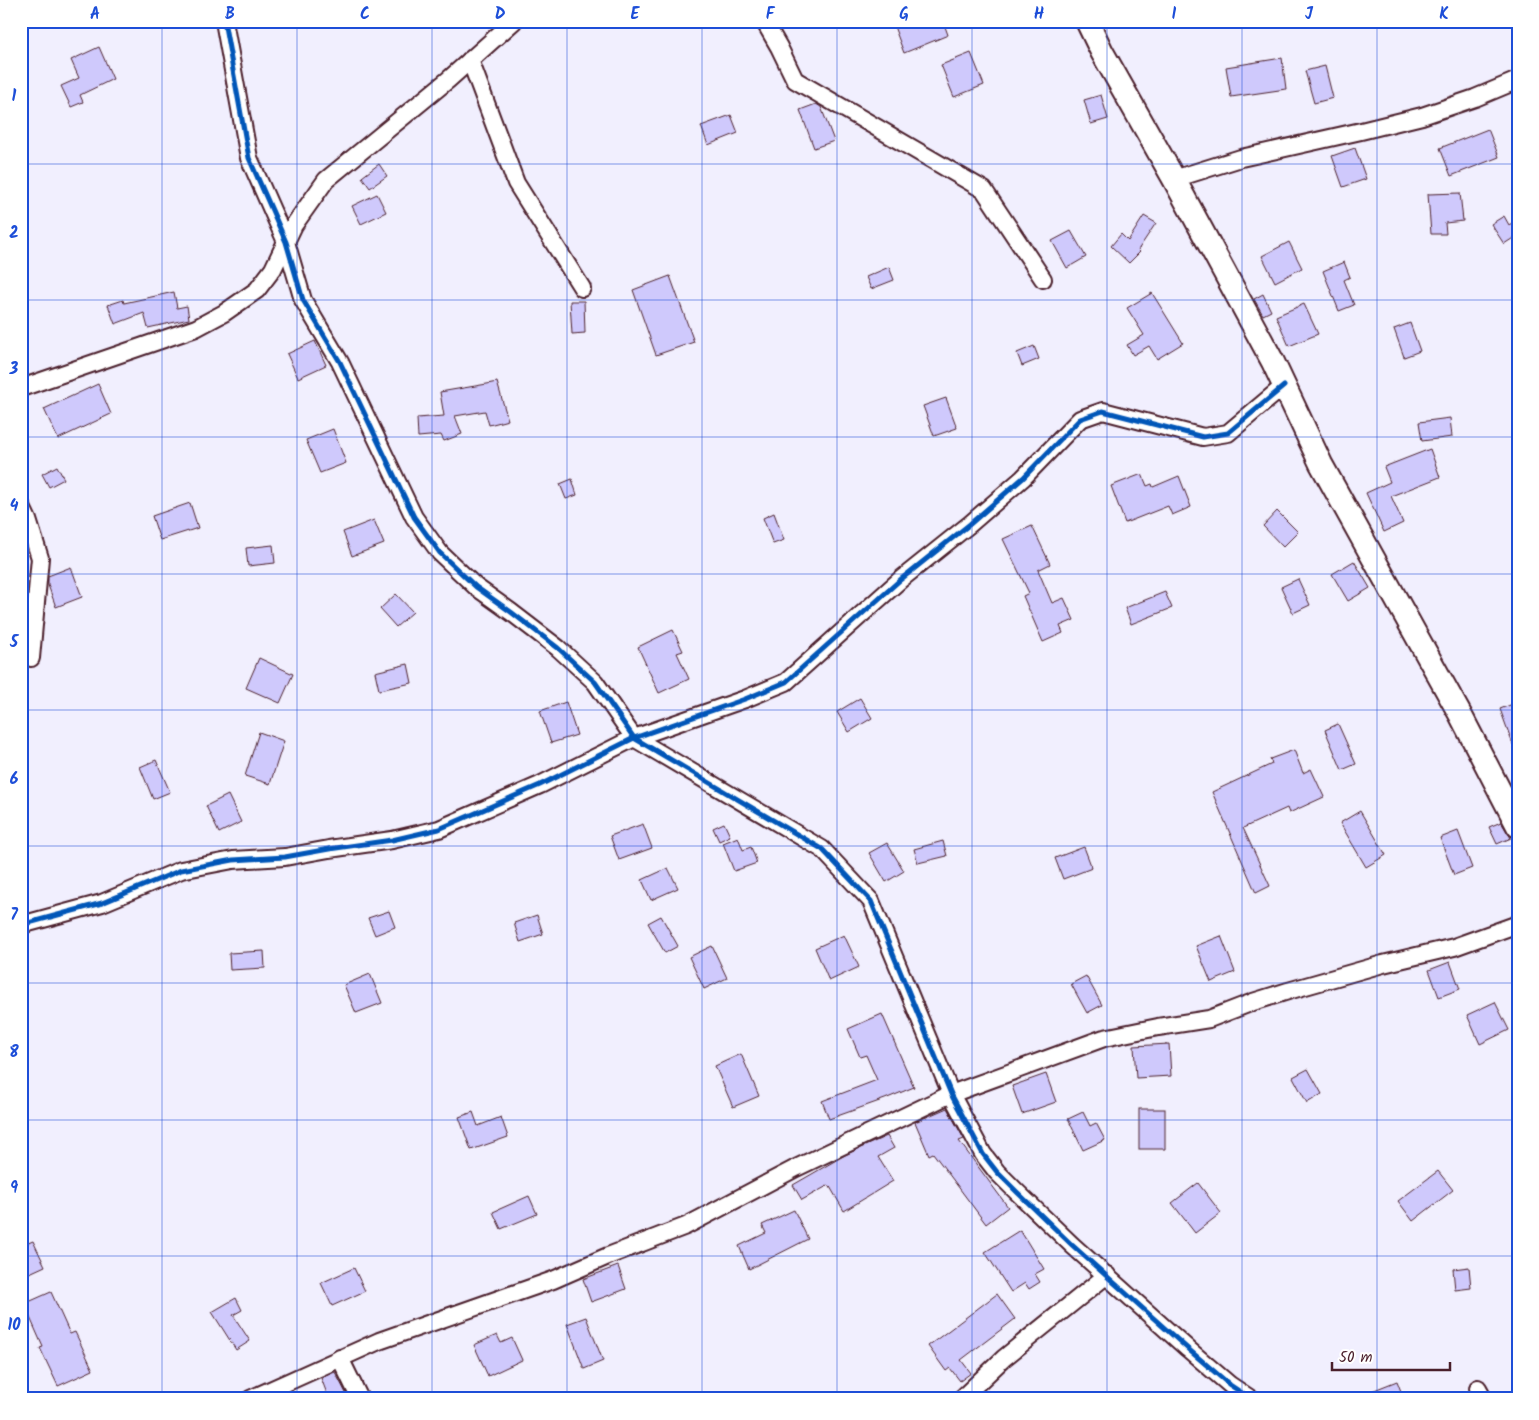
<svg xmlns="http://www.w3.org/2000/svg" width="1539" height="1420" font-family="Kalam,sans-serif">
  <style>
    .building { fill: #cfc9fc; stroke: #4a1f2b }
    .lines { fill: none; stroke-linecap: round; stroke-linejoin: round }
    .street-casing { stroke: #4a1f2b; stroke-width: 20 }
    .secondary-casing { stroke: #4a1f2b; stroke-width: 26 }
    .street { stroke: #fff; stroke-width: 16 }
    .secondary { stroke: #fff; stroke-width: 22 }
    .cycleway-casing { stroke: #fff; stroke-width: 8 }
    .cycleway { stroke: #0057b8; stroke-width: 5 }
    .grid { fill: none; stroke: #1d4ed8; stroke-width: 1; stroke-opacity: 0.55 }
    .neatline { fill: none; stroke: #1d4ed8; stroke-width: 2 }
    .grid-label { font-size: 16px; text-anchor: middle; font-weight: bold; fill: #1d4ed8 }
  </style>
  <rect width="100%" height="100%" fill="#f1effe"/>
  <filter id="ink" filterUnits="userSpaceOnUse"><feTurbulence type="fractalNoise" baseFrequency=".02" numOctaves="2"/><feDisplacementMap in="SourceGraphic" scale="10" xChannelSelector="R" yChannelSelector="G"/><feConvolveMatrix kernelMatrix="1 2 1 2 8 2 1 2 1" color-interpolation-filters="sRGB"/></filter>
  <g filter="url(#ink)">
    <g class="building">
      <polygon points="892,21 943,21 948,35 904,53"/>
      <polygon points="99,47 113,79 80,95 83,102 71,107 61,86 79,78 71,60"/>
      <polygon points="971,53 984,85 954,97 941,65"/>
      <polygon points="1282,58 1286,89 1231,97 1226,67"/>
      <polygon points="1325,66 1333,98 1314,103 1305,71"/>
      <polygon points="1101,95 1108,119 1091,124 1084,100"/>
      <polygon points="816,104 821,107 834,141 814,148 800,110"/>
      <polygon points="731,115 738,133 708,145 701,126"/>
      <polygon points="1488,129 1499,157 1451,176 1440,148"/>
      <polygon points="1355,148 1366,179 1343,187 1332,156"/>
      <polygon points="379,164 387,176 370,188 362,177"/>
      <polygon points="1460,193 1463,221 1445,223 1446,234 1431,234 1428,194"/>
      <polygon points="377,194 386,212 361,224 352,206"/>
      <polygon points="1144,216 1156,223 1138,250 1140,252 1129,263 1111,246 1121,234 1128,241"/>
      <polygon points="1504,216 1509,225 1518,219 1518,235 1504,244 1491,224"/>
      <polygon points="1071,231 1086,257 1067,268 1052,241"/>
      <polygon points="1289,242 1302,268 1275,282 1262,256"/>
      <polygon points="1344,262 1350,277 1344,280 1354,305 1339,311 1323,271"/>
      <polygon points="889,267 894,280 871,289 866,277"/>
      <polygon points="670,276 694,342 656,355 633,290"/>
      <polygon points="174,292 177,308 187,306 189,319 148,328 144,313 115,324 108,305 123,300 124,303"/>
      <polygon points="1152,293 1183,343 1157,359 1149,346 1133,355 1127,345 1144,335 1127,308"/>
      <polygon points="1263,294 1271,311 1263,315 1254,299"/>
      <polygon points="570,301 584,301 585,333 572,334"/>
      <polygon points="1304,304 1318,334 1289,346 1276,316"/>
      <polygon points="1410,323 1420,351 1404,357 1394,329"/>
      <polygon points="315,341 326,365 298,378 287,354"/>
      <polygon points="1034,346 1039,359 1022,366 1017,353"/>
      <polygon points="497,382 508,420 489,425 485,411 455,416 462,434 444,441 441,435 418,437 417,418 444,416 440,392 487,384"/>
      <polygon points="98,384 111,414 58,439 44,409"/>
      <polygon points="946,398 957,428 934,436 923,406"/>
      <polygon points="1450,418 1452,437 1422,441 1419,422"/>
      <polygon points="333,429 346,463 320,473 306,440"/>
      <polygon points="1430,449 1440,477 1391,496 1403,523 1384,532 1366,493 1390,482 1384,467"/>
      <polygon points="57,466 64,479 49,487 42,474"/>
      <polygon points="1142,474 1147,486 1152,484 1153,487 1179,476 1191,507 1172,515 1168,506 1125,523 1111,486"/>
      <polygon points="572,479 577,495 566,499 560,484"/>
      <polygon points="190,503 198,528 160,540 152,516"/>
      <polygon points="1277,511 1298,532 1283,547 1263,526"/>
      <polygon points="774,513 784,540 773,544 763,518"/>
      <polygon points="374,520 384,544 352,556 343,532"/>
      <polygon points="1032,526 1050,564 1038,570 1052,603 1064,598 1074,620 1060,626 1063,633 1043,642 1023,596 1029,593 1003,539"/>
      <polygon points="273,545 275,563 248,566 246,548"/>
      <polygon points="1354,561 1370,588 1348,601 1332,574"/>
      <polygon points="71,567 82,597 56,607 48,585 48,576"/>
      <polygon points="1298,579 1310,605 1293,613 1281,587"/>
      <polygon points="1165,592 1172,608 1131,624 1125,608"/>
      <polygon points="396,594 413,612 396,627 380,609"/>
      <polygon points="673,630 683,651 677,653 689,679 659,693 638,647"/>
      <polygon points="259,658 293,674 280,703 246,688"/>
      <polygon points="408,664 412,683 379,690 375,672"/>
      <polygon points="860,698 872,718 849,732 837,712"/>
      <polygon points="566,702 577,735 551,743 540,711"/>
      <polygon points="1518,702 1518,753 1516,753 1500,709"/>
      <polygon points="1338,724 1356,764 1342,770 1325,730"/>
      <polygon points="259,732 284,741 270,784 245,776"/>
      <polygon points="1294,750 1303,773 1311,769 1324,797 1289,813 1287,808 1243,828 1270,886 1256,893 1212,792 1272,764 1270,759"/>
      <polygon points="156,760 170,792 153,799 140,767"/>
      <polygon points="228,795 241,822 219,833 206,806"/>
      <polygon points="1360,811 1386,855 1366,867 1340,823"/>
      <polygon points="1501,822 1511,838 1497,844 1489,827"/>
      <polygon points="724,823 730,836 719,841 713,828"/>
      <polygon points="643,824 652,848 619,860 610,836"/>
      <polygon points="1458,831 1472,868 1454,875 1440,838"/>
      <polygon points="738,837 743,850 751,847 757,863 734,871 723,843"/>
      <polygon points="943,841 947,856 918,863 914,849"/>
      <polygon points="887,843 904,871 886,882 869,853"/>
      <polygon points="1084,847 1092,868 1063,879 1055,858"/>
      <polygon points="668,868 678,888 651,900 642,880"/>
      <polygon points="389,911 395,927 375,935 368,918"/>
      <polygon points="537,915 543,934 520,942 514,923"/>
      <polygon points="661,916 678,946 665,953 648,923"/>
      <polygon points="844,935 859,967 829,981 815,948"/>
      <polygon points="1221,936 1235,972 1211,982 1196,946"/>
      <polygon points="712,946 727,978 704,989 689,957"/>
      <polygon points="264,951 265,968 230,970 229,953"/>
      <polygon points="1450,962 1460,989 1439,997 1429,970"/>
      <polygon points="370,974 382,1003 356,1013 344,985"/>
      <polygon points="1086,976 1102,1005 1087,1013 1071,984"/>
      <polygon points="1495,1002 1509,1030 1480,1044 1467,1015"/>
      <polygon points="882,1014 914,1087 885,1099 829,1119 822,1101 877,1080 866,1055 860,1057 848,1029"/>
      <polygon points="1169,1044 1171,1076 1136,1078 1134,1046"/>
      <polygon points="741,1054 759,1096 733,1107 715,1066"/>
      <polygon points="1308,1069 1322,1094 1307,1103 1293,1077"/>
      <polygon points="1046,1074 1056,1102 1022,1114 1012,1086"/>
      <polygon points="947,1108 964,1139 959,1141 1008,1207 986,1224 933,1153 929,1155 915,1122"/>
      <rect x="1139" y="1109" width="26" height="40"/>
      <polygon points="473,1112 478,1126 501,1117 508,1137 471,1150 459,1117"/>
      <polygon points="1083,1112 1090,1126 1096,1123 1105,1140 1083,1150 1068,1119"/>
      <polygon points="887,1136 894,1148 878,1157 893,1181 844,1211 829,1185 802,1200 793,1185 845,1155"/>
      <polygon points="1438,1171 1453,1190 1413,1221 1398,1201"/>
      <polygon points="1198,1183 1221,1213 1195,1233 1172,1203"/>
      <polygon points="529,1196 537,1214 501,1229 493,1212"/>
      <polygon points="794,1210 808,1239 749,1269 739,1246 766,1233 762,1225"/>
      <polygon points="1020,1230 1044,1269 1035,1274 1040,1282 1029,1289 1025,1283 1011,1292 985,1252"/>
      <polygon points="33,1241 45,1266 21,1277 21,1246"/>
      <polygon points="618,1266 626,1289 591,1302 583,1279"/>
      <polygon points="1469,1267 1471,1288 1455,1290 1453,1269"/>
      <polygon points="354,1268 365,1291 332,1306 321,1283"/>
      <polygon points="51,1292 70,1334 75,1332 93,1370 58,1386 40,1348 43,1347 24,1304"/>
      <polygon points="997,1294 1015,1319 961,1360 971,1373 960,1381 950,1368 946,1371 928,1346"/>
      <polygon points="236,1298 242,1310 233,1315 250,1341 236,1350 212,1312"/>
      <polygon points="586,1317 603,1361 584,1369 567,1324"/>
      <polygon points="497,1335 501,1343 512,1338 522,1360 488,1376 474,1345"/>
      <polygon points="335,1372 348,1397 349,1399 329,1399 321,1378"/>
      <polygon points="1397,1381 1404,1399 1354,1399 1354,1398"/>
    </g>
    <g class="lines">
      <g class="street-casing">
        <g id="street">
          <polyline points="224,21 249,158 286,242 303,300 340,362 414,517 440,553 476,587 511,612 558,648 595,682 634,738 822,849 871,901 951,1094 983,1154 997,1172 1017,1192 1072,1245 1188,1349 1230,1385 1251,1399"/>
          <polyline points="764,21 779,47 795,80 984,190 1043,279"/>
          <polyline points="470,60 516,183 582,288"/>
          <polyline points="1174,179 1241,158 1361,131 1422,116 1475,98 1518,80"/>
          <polyline points="21,388 196,328 224,313 257,290 273,269 294,225 326,180 448,80 514,21"/>
          <polyline points="21,505 28,520 40,558 31,658"/>
          <polyline points="21,925 102,903 181,870 233,860 285,857 329,849 392,840 439,829 540,785 634,738 745,699 786,682 900,580 970,524 1023,478 1080,419 1103,411 1203,437 1228,433 1284,386"/>
          <polyline points="340,1358 360,1399"/>
          <polyline points="1478,1388 1484,1399"/>
          <polyline points="250,1399 379,1341 553,1280 608,1256 686,1226 796,1168 951,1094 1104,1038 1158,1027 1209,1019 1253,1002 1288,991 1383,964 1454,947 1518,924"/>
          <polyline points="961,1399 1004,1358 1107,1275"/>
        </g>
      </g>
      <g class="secondary-casing">
        <polyline id="secondary" points="1087,21 1102,52 1174,179 1273,362 1321,464 1461,716 1518,826"/>
      </g>
      <use href="#street" class="street"/>
      <use href="#secondary" class="secondary"/>
      <g class="cycleway-casing">
        <g id="cycleway">
          <polyline points="224,21 249,158 286,242 303,300 340,362 414,517 440,553 476,587 511,612 558,648 595,682 634,738 822,849 871,901 951,1094 983,1154 997,1172 1017,1192 1072,1245 1188,1349 1230,1385 1251,1399"/>
          <polyline points="21,925 102,903 181,870 233,860 285,857 329,849 392,840 439,829 540,785 634,738 745,699 786,682 900,580 970,524 1023,478 1080,419 1103,411 1203,437 1228,433 1284,386"/>
        </g>
      </g>
      <use href="#cycleway" class="cycleway"/>
    </g>
  </g>
  <path class="grid" d="M162,21V1399M297,21V1399M432,21V1399M567,21V1399M702,21V1399M837,21V1399M972,21V1399M1107,21V1399M1242,21V1399M1377,21V1399M21,164H1518M21,300H1518M21,437H1518M21,574H1518M21,710H1518M21,846H1518M21,983H1518M21,1120H1518M21,1256H1518"/>
  <rect width="1539" height="1420" fill="none" stroke="#fff" stroke-width="55"/>
  <path d="M1332 1362v8h118v-8" fill="none" stroke="#4a1f2b" stroke-width="2.5"/>
  <text x="1339" y="1362" font-size="15" fill="#4a1f2b" stroke="#ffffff" stroke-width="4" paint-order="stroke">50 m</text>
  <rect x="28" y="28" width="1484" height="1364" class="neatline"/>
  <g class="grid-label">
    <text x="95" y="19">A</text>
    <text x="230" y="19">B</text>
    <text x="365" y="19">C</text>
    <text x="500" y="19">D</text>
    <text x="635" y="19">E</text>
    <text x="770" y="19">F</text>
    <text x="904" y="19">G</text>
    <text x="1039" y="19">H</text>
    <text x="1174" y="19">I</text>
    <text x="1309" y="19">J</text>
    <text x="1444" y="19">K</text>
    <text x="14" y="101">1</text>
    <text x="14" y="238">2</text>
    <text x="14" y="374">3</text>
    <text x="14" y="511">4</text>
    <text x="14" y="647">5</text>
    <text x="14" y="784">6</text>
    <text x="14" y="920">7</text>
    <text x="14" y="1057">8</text>
    <text x="14" y="1193">9</text>
    <text x="14" y="1330">10</text>
  </g>
</svg>
